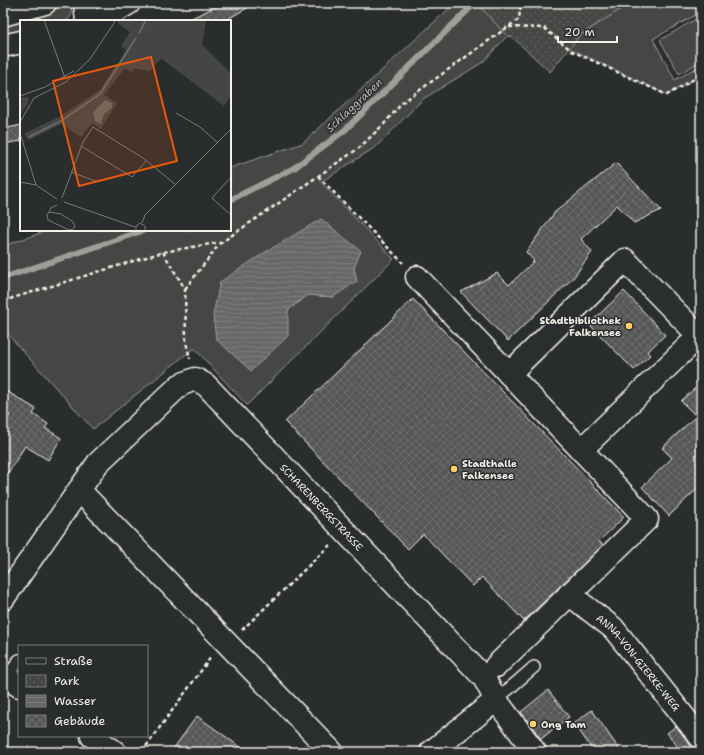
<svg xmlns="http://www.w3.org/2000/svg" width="704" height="755" font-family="'Shantell Sans',sans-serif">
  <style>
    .grass { fill: #444645; stroke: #9c9c96; fill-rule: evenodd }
    .park { fill: url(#park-dots); stroke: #9c9c96 }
    .water { fill: url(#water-rules); stroke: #9f9f9a }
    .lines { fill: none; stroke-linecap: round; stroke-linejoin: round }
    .stream { stroke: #9f9f9a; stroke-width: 6 }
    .building { fill: url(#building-cross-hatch); stroke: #f4f1e8 }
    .lane-casing { stroke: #f4f1e8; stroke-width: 14 }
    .street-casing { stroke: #f4f1e8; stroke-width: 25 }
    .path { stroke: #f4f1e8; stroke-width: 2.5; stroke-dasharray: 4 3; stroke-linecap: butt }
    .lane { stroke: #2a2d2e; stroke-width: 11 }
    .street { stroke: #2a2d2e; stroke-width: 22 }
    .poi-dot { fill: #ffd166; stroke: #2a2d2e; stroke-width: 1.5 }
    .labels { text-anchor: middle; stroke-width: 3; stroke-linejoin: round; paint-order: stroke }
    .poi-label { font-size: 10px; font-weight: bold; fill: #f4f1e8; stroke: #2a2d2e; text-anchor: start }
    .street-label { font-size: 10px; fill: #f4f1e8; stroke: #2a2d2e }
    .water-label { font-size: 11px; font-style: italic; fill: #b5b3ae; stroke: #2a2d2e }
    .inset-river { fill: none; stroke: #676866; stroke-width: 2 }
    .inset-road { fill: none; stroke: #7b7b78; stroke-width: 1 }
    .view { fill: #e8590c; fill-opacity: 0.15; stroke: #e8590c; stroke-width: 2 }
    .inset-edge { fill: none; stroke: #f4f1e8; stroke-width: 2 }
  </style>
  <defs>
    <pattern id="park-dots" width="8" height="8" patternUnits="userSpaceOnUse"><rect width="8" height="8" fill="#444645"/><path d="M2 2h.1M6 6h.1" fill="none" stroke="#606160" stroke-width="1.8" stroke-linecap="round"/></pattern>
    <pattern id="water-rules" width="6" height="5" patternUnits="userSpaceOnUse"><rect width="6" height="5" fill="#676866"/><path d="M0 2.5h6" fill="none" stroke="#7d7e7c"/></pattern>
    <pattern id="building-cross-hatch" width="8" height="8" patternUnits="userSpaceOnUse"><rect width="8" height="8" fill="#555756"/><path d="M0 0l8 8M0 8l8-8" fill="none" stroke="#6e706e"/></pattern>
  </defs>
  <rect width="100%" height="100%" fill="#2a2d2e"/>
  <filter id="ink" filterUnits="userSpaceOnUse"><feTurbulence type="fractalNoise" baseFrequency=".025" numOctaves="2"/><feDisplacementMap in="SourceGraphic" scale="8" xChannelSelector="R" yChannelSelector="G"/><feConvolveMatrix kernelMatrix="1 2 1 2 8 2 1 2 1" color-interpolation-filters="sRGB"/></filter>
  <g filter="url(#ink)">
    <g class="grass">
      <path d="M455,3H477L507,36L483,62L423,99L377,146L321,182L394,259L247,405L194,348L93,429L3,329V246L49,230H230V168L303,143ZM321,219L354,268L356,281L333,297L308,295L287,311Z"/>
      <polygon points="630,3 701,3 701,12 653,39 675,80 701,65 701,75 667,95 569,48 579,36"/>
      <polygon points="64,6 71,7 72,13 69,19 64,21 21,21 21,33 3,38 3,23"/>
      <polygon points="701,16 701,61 679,74 660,40"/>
    </g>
    <polygon class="park" points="477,3 630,3 579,36 550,72 512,37 507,36"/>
    <polygon class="water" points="321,219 361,251 354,268 357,281 333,297 308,295 288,310 288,336 251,371 216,339 213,315 220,282 264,253"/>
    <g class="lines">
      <g class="stream">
        <polyline points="230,200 294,168 345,130 475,3"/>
        <polyline points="3,278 145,230"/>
      </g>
    </g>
    <g class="building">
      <polygon points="224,3 256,3 224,21 185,21"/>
      <polygon points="21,125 21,141 3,144 3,129"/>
      <polygon points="616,163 661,210 634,223 617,205 581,239 592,252 573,278 508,341 461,292 497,273 509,285 534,261 526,252 555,212"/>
      <polygon points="624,291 660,329 665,335 647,352 650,355 634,370 589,324"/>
      <polygon points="413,299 624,517 599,541 603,545 524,621 482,577 473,586 423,534 408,549 285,422"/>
      <polygon points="701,383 701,485 669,516 642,487 672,458 662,448 696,416 681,401"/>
      <polygon points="3,389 36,409 33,414 48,424 45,428 61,438 48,460 25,446 3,481 3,426 10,415 3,411"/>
      <polygon points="548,690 569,717 541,739 521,712"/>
      <polygon points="592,710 621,752 594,752 574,723"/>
      <polygon points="197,716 247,752 171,752"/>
      <polygon points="676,726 691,746 696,749 700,750 701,752 682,752 667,733"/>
    </g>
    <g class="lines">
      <g class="lane-casing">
        <g id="lane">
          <polyline points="7,678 19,660"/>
          <polyline points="496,700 534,667"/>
        </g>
      </g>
      <g class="street-casing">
        <g id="street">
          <polyline points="85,3 87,21"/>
          <polyline points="3,15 45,3"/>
          <polyline points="99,21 129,3"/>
          <polyline points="3,46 21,42"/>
          <polyline points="417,277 647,519 496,666"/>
          <polyline points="509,374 625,260 701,338"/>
          <polyline points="581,450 699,336"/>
          <polyline points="79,490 332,752"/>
          <path id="s1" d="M569,594L613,628L701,738"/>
          <path id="s2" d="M3,599L98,463L180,385L195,379L206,385L484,678L496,700L535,752"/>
          <polyline points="3,675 19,686"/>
          <polyline points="92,736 115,752"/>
          <polyline points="431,752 496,700"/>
        </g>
      </g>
      <g class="path">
        <polyline points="509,27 544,28 572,51 667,95 701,75"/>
        <polyline points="318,176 403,263"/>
        <polyline points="163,252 185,289 186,342 190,359"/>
        <polyline points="185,289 221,242"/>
        <polyline points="3,301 163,252 222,242 359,148 384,124 403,102 519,19 521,3"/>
        <polyline points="242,630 330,545"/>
        <polyline points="142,752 211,657"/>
      </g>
      <use href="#lane" class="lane"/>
      <use href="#street" class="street"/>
    </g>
  </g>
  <g class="poi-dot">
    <circle cx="629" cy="326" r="4"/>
    <circle cx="454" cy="469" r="4"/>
    <circle cx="533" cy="724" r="4"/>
  </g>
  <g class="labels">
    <g class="poi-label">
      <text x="621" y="324" text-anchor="end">Stadtbibliothek<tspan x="621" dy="12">Falkensee</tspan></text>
      <text x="462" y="467">Stadthalle<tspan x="462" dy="12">Falkensee</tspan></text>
      <text x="541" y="728">Ong Tam</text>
    </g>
    <g class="street-label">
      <text dy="4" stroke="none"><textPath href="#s2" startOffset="476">SCHARENBERGSTRASSE</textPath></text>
      <text dy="4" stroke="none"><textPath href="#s1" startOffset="98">ANNA-VON-GIERKE-WEG</textPath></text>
    </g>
    <g class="water-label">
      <text transform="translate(354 105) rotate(-43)" y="4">Schlaggraben</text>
    </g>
  </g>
  <g transform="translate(20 20)">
    <rect width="211" height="211" fill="#2a2d2e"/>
    <path d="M130,29L142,38L129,51L114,48ZM97,44L105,48L84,75L97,83L81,109L72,103L61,117L41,104L9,120L5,116V113L41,96L80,70ZM85,80L84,94L73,92ZM7,77L10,80L0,95V78Z" fill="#444645" fill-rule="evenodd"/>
    <path d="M98,0H186L182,25L211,53V76L204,86L130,30L112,52L98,44L106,30L101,26L110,12L98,3Z" fill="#444645"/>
    <path d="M85,80L92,83V88L84,94L81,104L75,101L73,92Z" fill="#676866"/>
    <path class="inset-river" d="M119,13L126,0M9,117L41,101L80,74L116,18"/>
    <path class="inset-road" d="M24,0L45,58M0,76L25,67L54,51M156,93L180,107L197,122M0,102L14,78L46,62L70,39L96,0M0,113L16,165L37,179M61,126L112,157L126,141M51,152L78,162M211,157L192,178L211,195M0,162L16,165M42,178L63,122L73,107L123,138L156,165M44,182L115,207M29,192L41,194L52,201L55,206L53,209L49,210L28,200L27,195L29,192L31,188L37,185M122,203L125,195L211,109M116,211V206L120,203L125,206V211"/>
    <path class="view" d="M131,37L157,141L59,166L33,61Z"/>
    <rect width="211" height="211" class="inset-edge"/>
  </g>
  <rect width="704" height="755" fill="none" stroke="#2a2d2e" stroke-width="16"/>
  <rect x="8" y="8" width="688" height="739" fill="none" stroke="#f4f1e8" stroke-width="1.5" filter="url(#ink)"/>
  <rect x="18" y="645" width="130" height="92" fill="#2a2d2e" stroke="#7b7b78"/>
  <rect x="26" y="658" width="20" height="6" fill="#2a2d2e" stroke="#7b7b78"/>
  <text x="54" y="665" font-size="12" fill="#f4f1e8">Straße</text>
  <rect x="26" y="675" width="20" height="12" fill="url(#park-dots)" stroke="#7b7b78"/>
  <text x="54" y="685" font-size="12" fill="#f4f1e8">Park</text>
  <rect x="26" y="695" width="20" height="12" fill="url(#water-rules)" stroke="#7b7b78"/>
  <text x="54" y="705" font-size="12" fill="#f4f1e8">Wasser</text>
  <rect x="26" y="715" width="20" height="12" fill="url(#building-cross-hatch)" stroke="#7b7b78"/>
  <text x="54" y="725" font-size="12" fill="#f4f1e8">Gebäude</text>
  <path d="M558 36v6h59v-6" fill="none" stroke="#f4f1e8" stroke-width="2"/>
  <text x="564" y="36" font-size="12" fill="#f4f1e8" stroke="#2a2d2e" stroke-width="3" paint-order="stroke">20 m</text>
</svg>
